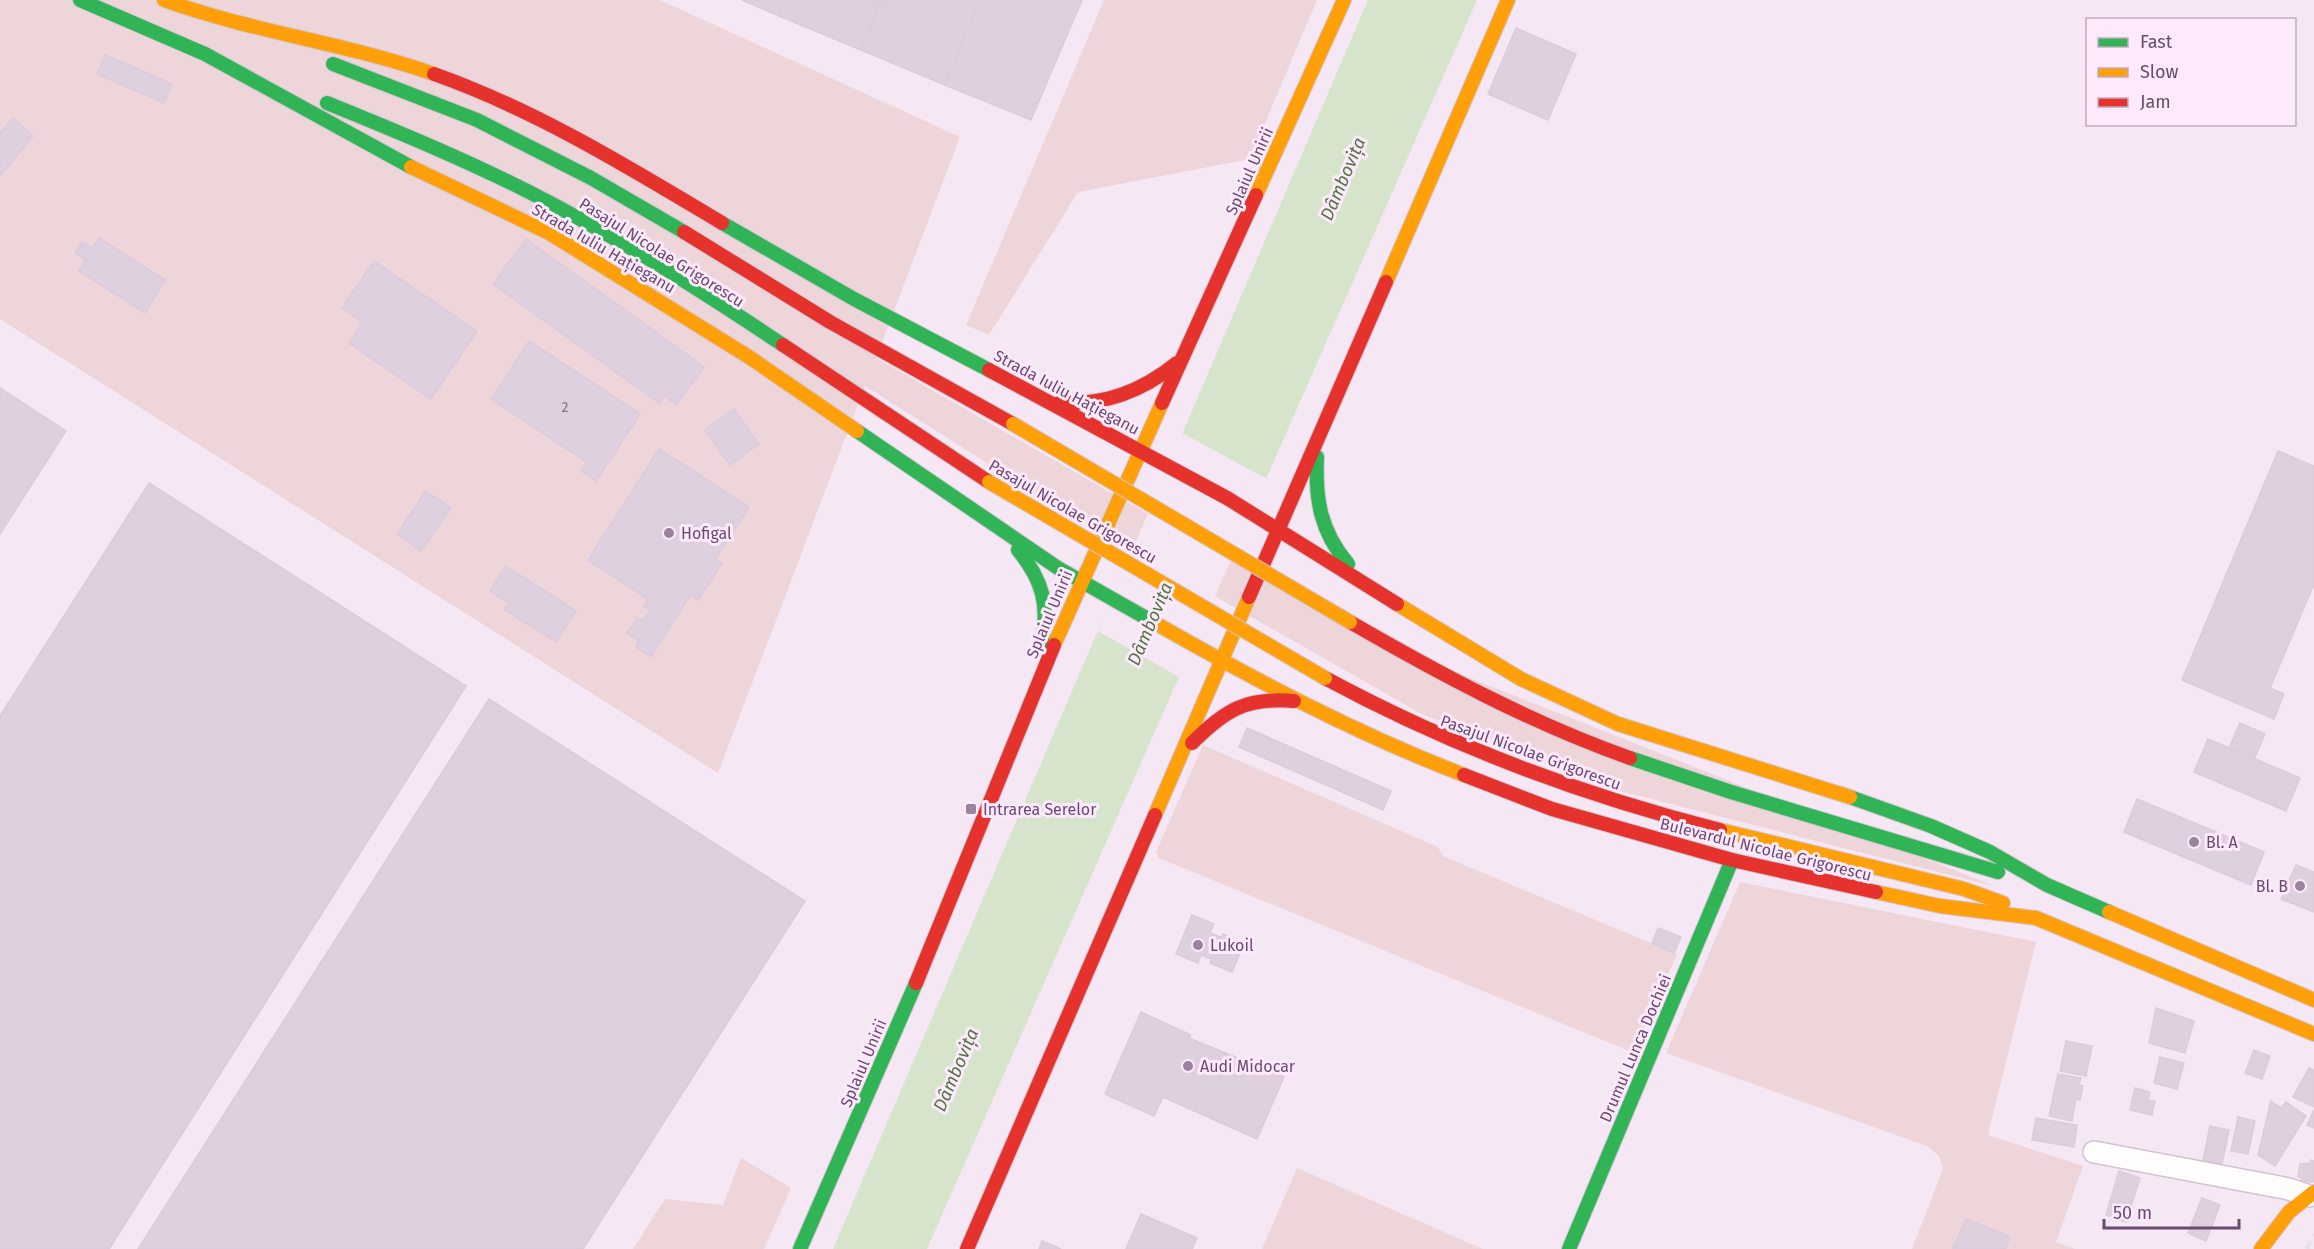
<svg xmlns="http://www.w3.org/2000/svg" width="2314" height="1249" font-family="'Fira Sans',sans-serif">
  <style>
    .green { fill: #edd5d9 }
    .water { fill: #d6e4cb }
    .pier { fill: #f5e8f4 }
    .building { fill: #dfd0e0; stroke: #dccbdd; stroke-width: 1.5 }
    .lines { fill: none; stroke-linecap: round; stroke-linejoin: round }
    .street-casing { stroke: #d0c4d1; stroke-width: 24 }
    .fast-casing { stroke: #d3c6d3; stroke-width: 16 }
    .slow-casing { stroke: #d3c6d3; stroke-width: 16 }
    .jam-casing { stroke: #d3c6d3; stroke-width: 16 }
    .street { stroke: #fefcfd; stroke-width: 21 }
    .fast { stroke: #30b455; stroke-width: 14 }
    .slow { stroke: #ff9f0a; stroke-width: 14 }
    .jam { stroke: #e5322d; stroke-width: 14 }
    .rail { stroke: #e1e4e6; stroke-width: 4.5; stroke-dasharray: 9 6; stroke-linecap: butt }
    .slow-bridge-casing { stroke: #d3c6d3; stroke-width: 16; stroke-linecap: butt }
    .slow-bridge { stroke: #ff9f0a; stroke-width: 14 }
    .poi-dot { fill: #9b829e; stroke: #fde9fc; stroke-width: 2 }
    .labels { text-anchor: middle; stroke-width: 6; stroke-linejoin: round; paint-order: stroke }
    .number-label { font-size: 14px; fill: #886e8d }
    .street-label { font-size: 16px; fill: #6a4b70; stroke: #fde9fc }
    .poi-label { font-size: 16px; fill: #6a4b70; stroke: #fde9fc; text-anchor: start }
    .water-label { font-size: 18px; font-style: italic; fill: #537541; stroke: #fde9fc }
  </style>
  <rect width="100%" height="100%" fill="#f5e8f4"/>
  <g class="green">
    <polygon points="0,0 660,0 960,137 876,358 1354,632 1997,887 1597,785 1420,713 1041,497 865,386 718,773 0,319"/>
    <polygon points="1104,0 1317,0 1250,159 1078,192 989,335 966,325"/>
    <polygon points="1203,745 1438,847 1443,856 1677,954 1634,1053 1159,858 1156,852"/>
    <polygon points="1740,882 2036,942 1988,1135 2083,1166 2056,1242 2075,1249 1912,1249 1943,1169 1939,1156 1927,1146 1666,1053"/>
    <polygon points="741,1158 791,1188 764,1249 633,1249 665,1199 723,1205"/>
    <polygon points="1297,1168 1483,1249 1262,1249"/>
  </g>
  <polygon class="water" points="1368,0 1477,0 927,1249 833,1249"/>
  <polygon class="pier" points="1182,433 1267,479 1179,677 1098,631"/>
  <g class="building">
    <polygon points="742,0 786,0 779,16"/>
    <polygon points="786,0 882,0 861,50 779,16"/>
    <polygon points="882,0 980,0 945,85 861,50"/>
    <polygon points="980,0 1082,0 1031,120 945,85"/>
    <polygon points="1516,28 1576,54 1548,120 1488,94"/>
    <polygon points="105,55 172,84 164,103 97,74"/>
    <polygon points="13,118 33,136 0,176 0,133"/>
    <polygon points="99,238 165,280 145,313 79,271 86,260 75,253 82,242 93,248"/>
    <polygon points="526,239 704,367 676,405 664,395 659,403 493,284"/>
    <polygon points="374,261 477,331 431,399 349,343 363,322 342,308"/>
    <polygon points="529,341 640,414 596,481 581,471 587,462 491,399"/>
    <polygon points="0,388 66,431 0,534"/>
    <polygon points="734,409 759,444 730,465 705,430"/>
    <polygon points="659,449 749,507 715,559 722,563 698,600 690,595 651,657 636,647 639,641 627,633 637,618 643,621 650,610 644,606 648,599 588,560"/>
    <polygon points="2278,451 2314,466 2314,584 2270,688 2284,694 2274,719 2182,680"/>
    <polygon points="149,483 466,686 109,1249 0,1249 0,716"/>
    <polygon points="426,491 451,508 421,551 397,534"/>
    <polygon points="506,566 576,611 556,642 505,610 509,603 490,591"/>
    <polygon points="489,699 805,901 583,1249 138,1249"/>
    <polygon points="2240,723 2265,734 2254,759 2229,748"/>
    <polygon points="1247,728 1391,791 1383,810 1239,747"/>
    <polygon points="2208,739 2300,778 2286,811 2194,772"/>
    <polygon points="2137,799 2264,852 2251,885 2124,832"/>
    <polygon points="2296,865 2314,872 2314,912 2281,899"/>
    <polygon points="1192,915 1214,924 1210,933 1221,937 1211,959 1201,955 1198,963 1176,954"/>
    <polygon points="1658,928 1681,937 1674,953 1652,943"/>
    <polygon points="1223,934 1244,944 1232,972 1210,963"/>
    <polygon points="2156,1008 2194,1021 2185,1053 2149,1043"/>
    <polygon points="1141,1012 1191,1035 1189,1038 1284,1077 1257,1139 1163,1097 1154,1116 1105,1094"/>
    <polygon points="2066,1041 2092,1046 2086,1076 2060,1071"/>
    <polygon points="2254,1050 2270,1056 2262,1079 2245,1073"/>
    <polygon points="2160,1057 2184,1063 2177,1089 2154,1083"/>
    <polygon points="2309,1068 2314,1070 2314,1107 2293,1097"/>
    <polygon points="2058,1074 2081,1078 2079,1085 2083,1086 2080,1100 2076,1099 2072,1121 2049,1116"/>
    <polygon points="2135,1088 2150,1092 2148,1100 2155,1101 2152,1115 2130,1110"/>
    <polygon points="2271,1101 2281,1108 2286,1102 2306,1116 2275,1166 2258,1155"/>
    <polygon points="2314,1110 2314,1128 2307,1125"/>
    <polygon points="2238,1117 2255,1121 2248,1154 2231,1151"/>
    <polygon points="2036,1118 2077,1125 2074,1147 2032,1140"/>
    <polygon points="2210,1126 2229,1130 2222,1164 2203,1160"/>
    <polygon points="2311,1160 2314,1161 2314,1182 2301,1181 2302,1178 2298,1177 2300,1164 2310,1163"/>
    <polygon points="2119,1171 2140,1178 2126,1222 2106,1215"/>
    <polygon points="2202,1198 2220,1205 2206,1241 2188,1233"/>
    <polygon points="1141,1214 1197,1238 1192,1249 1126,1249"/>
    <polygon points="1966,1219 2010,1237 2005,1249 1953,1249"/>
    <polygon points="1042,1241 1061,1249 1039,1249"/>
  </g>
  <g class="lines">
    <g class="street-casing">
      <polyline id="street" points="2094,1152 2289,1189 2309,1196"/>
    </g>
    <g class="fast-casing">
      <g id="fast">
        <polyline points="80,0 205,54 411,167"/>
        <polyline points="333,64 477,120 591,178 684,232"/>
        <path d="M327,103C396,131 464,159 531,193C618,237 702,291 783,345"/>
        <polyline points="722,223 854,299 989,370"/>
        <polyline points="857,431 1058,568 1155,623"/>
        <path d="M1317,457C1315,499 1320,531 1348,564"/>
        <path d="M1018,550C1043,580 1050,607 1041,645"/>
        <polyline points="1630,758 1731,792 1998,872"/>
        <polyline points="1850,797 1931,826 1990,852 2047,885 2109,912"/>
        <polyline points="800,1249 916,983"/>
        <polyline points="1569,1249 1732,860"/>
      </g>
    </g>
    <g class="slow-casing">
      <g id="slow">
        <path d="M164,0C252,32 346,43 434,74"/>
        <polyline points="411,167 549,233 749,357 857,431"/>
        <polyline points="1256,195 1344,0"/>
        <polyline points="1386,282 1508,0"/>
        <polyline points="1397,604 1521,679 1618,724 1850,797"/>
        <path d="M1155,623C1255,680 1357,734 1464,775"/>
        <polyline points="1054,645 1162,403"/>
        <polyline points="1155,815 1249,597"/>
        <polyline points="1720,830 1964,889 2003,903"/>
        <polyline points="1876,892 1940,906 2036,918 2314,1034"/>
        <polyline points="2109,912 2314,1000"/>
        <polyline points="2261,1249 2289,1212 2314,1192"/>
      </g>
    </g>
    <g class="jam-casing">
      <g id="jam">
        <path d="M434,74C536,110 630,168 722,223"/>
        <polyline points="684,232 830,322 1013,424"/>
        <polyline points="783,345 989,482"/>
        <polyline points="989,370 1227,498 1397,604"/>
        <path d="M1059,403C1105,405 1141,392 1177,363"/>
        <polyline points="1162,403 1256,195"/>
        <polyline points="1249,597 1386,282"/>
        <path d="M1350,622C1440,674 1531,723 1630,758"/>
        <path d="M1325,678C1451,746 1581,795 1720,830"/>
        <path d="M1192,743C1225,710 1246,697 1294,701"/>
        <polyline points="1464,775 1552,809 1732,860 1876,892"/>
        <polyline points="916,983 1054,645"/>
        <polyline points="967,1249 1155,815"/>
      </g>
    </g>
    <use href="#street" class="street"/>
    <use href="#fast" class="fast"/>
    <use href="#slow" class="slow"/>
    <use href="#jam" class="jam"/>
    <polyline class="rail" points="2307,1249 2314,1234"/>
    <g class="slow-bridge-casing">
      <g id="slow-bridge">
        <polyline points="1013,424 1350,622"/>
        <polyline points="989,482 1325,678"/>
      </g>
    </g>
    <use href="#slow-bridge" class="slow-bridge"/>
  </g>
  <g class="poi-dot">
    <circle cx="669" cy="533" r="6"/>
    <rect x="965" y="803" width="12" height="12" rx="3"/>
    <circle cx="2194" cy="842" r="6"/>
    <circle cx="2300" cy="886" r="6"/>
    <circle cx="1198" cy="945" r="6"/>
    <circle cx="1188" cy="1066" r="6"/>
  </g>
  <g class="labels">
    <g class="number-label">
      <text x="565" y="412">2</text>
    </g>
    <g class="street-label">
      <text transform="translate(1249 171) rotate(-66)" y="6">Splaiul Unirii</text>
      <text transform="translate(604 248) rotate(30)" y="6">Strada Iuliu Hațieganu</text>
      <text transform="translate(662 252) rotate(32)" y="6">Pasajul Nicolae Grigorescu</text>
      <text transform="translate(1067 392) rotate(28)" y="6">Strada Iuliu Hațieganu</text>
      <text transform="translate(1073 511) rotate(30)" y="6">Pasajul Nicolae Grigorescu</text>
      <text transform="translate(1049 614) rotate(-67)" y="6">Splaiul Unirii</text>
      <text transform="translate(1531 752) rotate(20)" y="6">Pasajul Nicolae Grigorescu</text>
      <text transform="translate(1766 849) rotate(14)" y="6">Bulevardul Nicolae Grigorescu</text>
      <text transform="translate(1635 1048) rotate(-67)" y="6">Drumul Lunca Dochiei</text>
      <text transform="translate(863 1063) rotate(-67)" y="6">Splaiul Unirii</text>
    </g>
    <g class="poi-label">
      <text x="681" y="539">Hofigal</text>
      <text x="983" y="815">Intrarea Serelor</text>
      <text x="2206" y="848">Bl. A</text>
      <text x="2288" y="892" text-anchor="end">Bl. B</text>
      <text x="1210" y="951">Lukoil</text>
      <text x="1200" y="1072">Audi Midocar</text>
    </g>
    <g class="water-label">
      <text transform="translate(1343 179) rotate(-67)" y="6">Dâmbovița</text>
      <text transform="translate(1150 624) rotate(-67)" y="6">Dâmbovița</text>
      <text transform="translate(956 1070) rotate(-67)" y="6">Dâmbovița</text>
    </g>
  </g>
  <rect x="2086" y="18" width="210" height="108" fill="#fde9fc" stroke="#c2aac4" stroke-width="1.5"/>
  <rect x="2098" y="38" width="30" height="9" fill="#30b455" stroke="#c2aac4" stroke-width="1.5"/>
  <text x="2140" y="48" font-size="18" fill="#6a4b70">Fast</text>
  <rect x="2098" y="68" width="30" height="9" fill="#ff9f0a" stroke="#c2aac4" stroke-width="1.5"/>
  <text x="2140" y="78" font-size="18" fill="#6a4b70">Slow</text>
  <rect x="2098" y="98" width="30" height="9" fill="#e5322d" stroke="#c2aac4" stroke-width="1.5"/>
  <text x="2140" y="108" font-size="18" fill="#6a4b70">Jam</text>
  <path d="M2104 1219v9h135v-9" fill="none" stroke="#6a4b70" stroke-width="3"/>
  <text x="2113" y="1219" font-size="18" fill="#6a4b70" stroke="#fde9fc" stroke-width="4.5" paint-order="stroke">50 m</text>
</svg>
